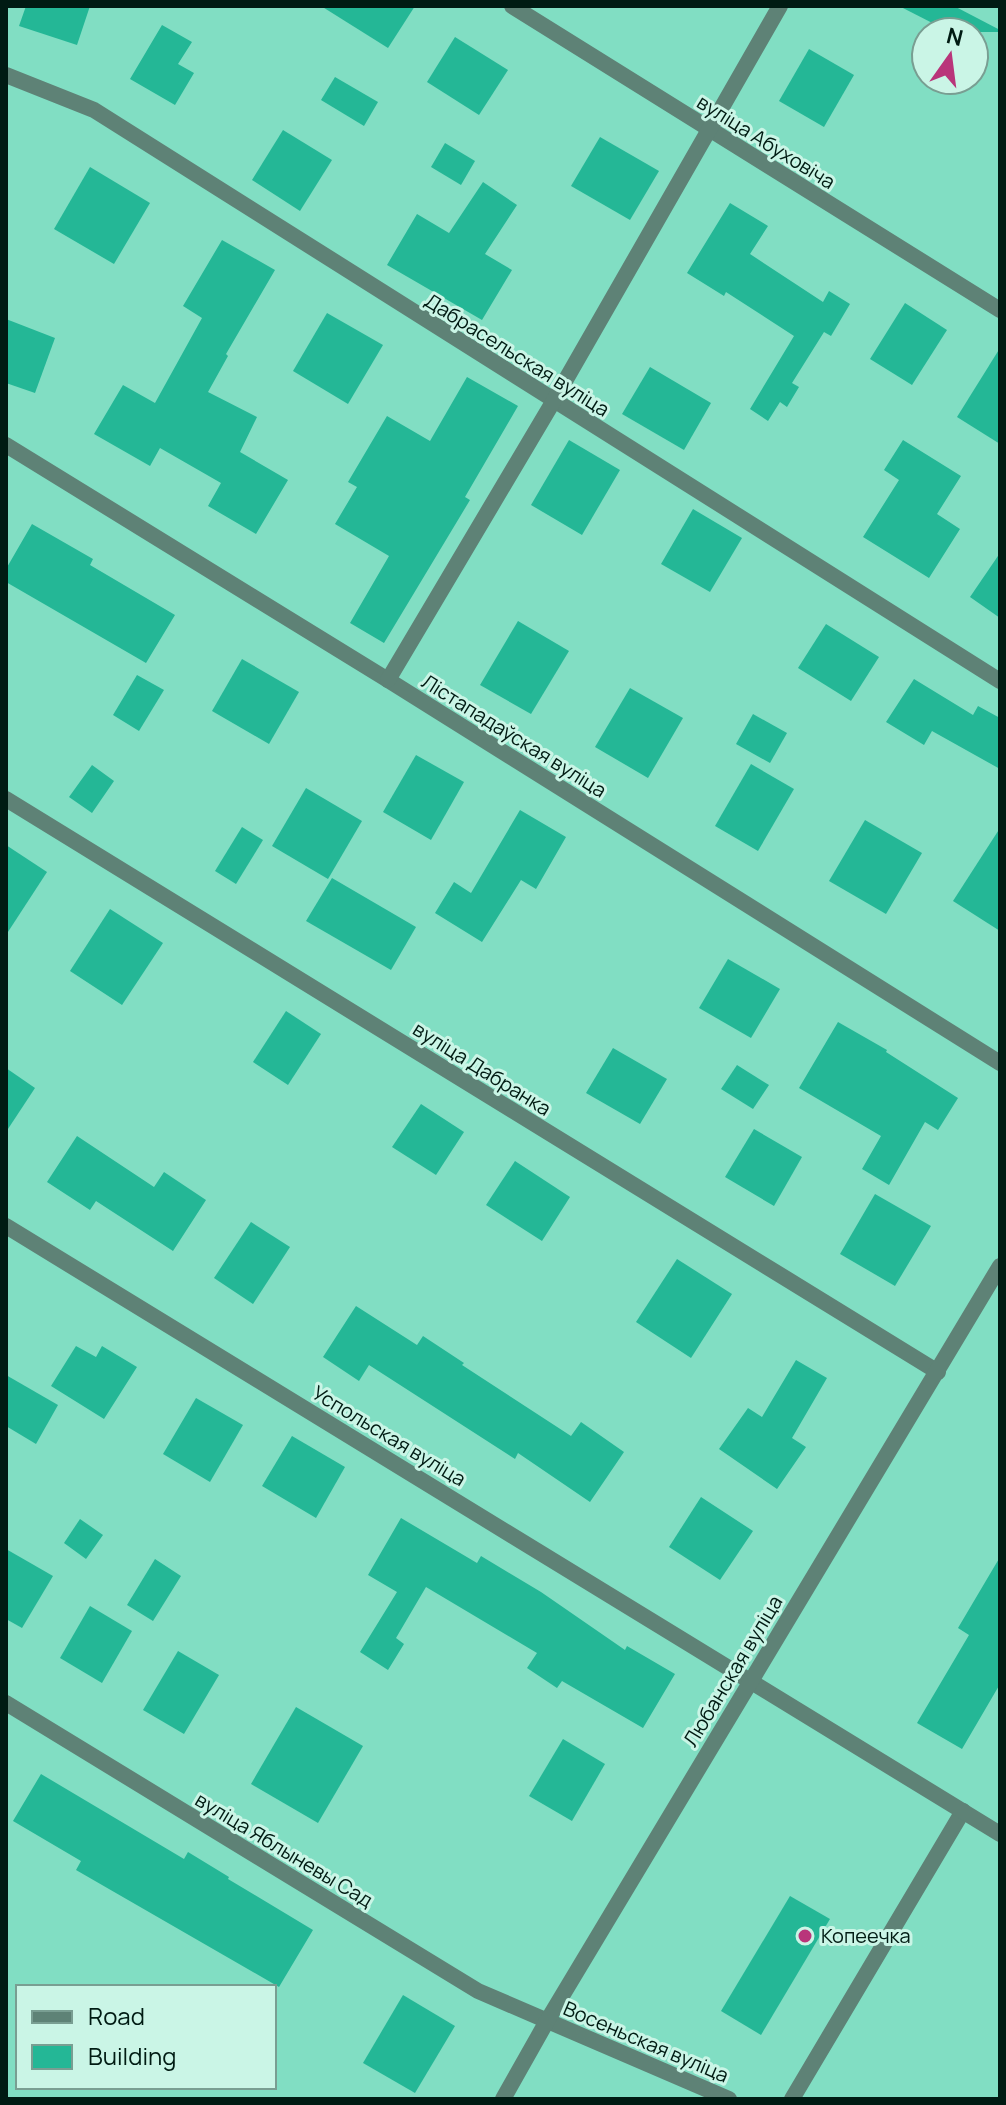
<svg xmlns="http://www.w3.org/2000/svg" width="1006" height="2105" font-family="Manrope,sans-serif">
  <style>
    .building { fill: #24b796 }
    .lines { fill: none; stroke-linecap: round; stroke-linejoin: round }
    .lane { stroke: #5e8276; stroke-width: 16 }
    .street { stroke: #5e8276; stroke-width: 16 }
    .poi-dot { fill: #b9357a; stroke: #caf5e6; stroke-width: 3 }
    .labels { text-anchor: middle; stroke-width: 6; stroke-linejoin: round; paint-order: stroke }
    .street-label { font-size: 20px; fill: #001b13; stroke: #caf5e6 }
    .poi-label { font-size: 20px; fill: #001b13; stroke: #caf5e6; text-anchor: start }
  </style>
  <rect width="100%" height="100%" fill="#81dec3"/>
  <g class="building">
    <polygon points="26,6 90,6 77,45 19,26"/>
    <polygon points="321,6 415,6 388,48"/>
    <polygon points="899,6 954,6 1000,30 1000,32 950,32"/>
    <polygon points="162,25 192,42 178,64 194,73 175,105 130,79"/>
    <polygon points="455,37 508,70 479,115 427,82"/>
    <polygon points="809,49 854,75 824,127 779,101"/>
    <polygon points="335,77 378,102 364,126 321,100"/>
    <polygon points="283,130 332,160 300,211 252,180"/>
    <polygon points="600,137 659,171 630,220 571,186"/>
    <polygon points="445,143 475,161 461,185 431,167"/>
    <polygon points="90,167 150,203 114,264 54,229"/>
    <polygon points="483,182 517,205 485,254 512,270 482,320 387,265 417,214 449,233"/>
    <polygon points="730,203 768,226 750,254 823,302 829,291 850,304 831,336 824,332 792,383 799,387 787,407 780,402 768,421 750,409 794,336 726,292 724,296 687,273"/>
    <polygon points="222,240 275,270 226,354 228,356 208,392 257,417 240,452 288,480 256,534 208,506 221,483 160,448 150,466 94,434 123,385 155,403 202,318 183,306"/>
    <polygon points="905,303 947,330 912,385 870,359"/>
    <polygon points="327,313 383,345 348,404 293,371"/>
    <polygon points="6,319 55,338 35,393 6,383"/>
    <polygon points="1000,348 1000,444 957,417"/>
    <polygon points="650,367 711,403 684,450 622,414"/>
    <polygon points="467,377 518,406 465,497 470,500 384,643 350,623 389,556 335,524 357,487 348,482 387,416 430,441"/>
    <polygon points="569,440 620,470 582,535 531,505"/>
    <polygon points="903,440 961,476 937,514 960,529 929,578 863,537 899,480 884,470"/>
    <polygon points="693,509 742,538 710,592 661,564"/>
    <polygon points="32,524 93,559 90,565 175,615 146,663 6,582 6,569"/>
    <polygon points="1000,553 1000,618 970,597"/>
    <polygon points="518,621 569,651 531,714 480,685"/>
    <polygon points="826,624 879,657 851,701 798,668"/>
    <polygon points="242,659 299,692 269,744 212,711"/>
    <polygon points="137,675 164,690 139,731 113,715"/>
    <polygon points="914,679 973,715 978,706 1000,718 1000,769 932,731 924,745 886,722"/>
    <polygon points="630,688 683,718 648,778 595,747"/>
    <polygon points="753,714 787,733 770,763 736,744"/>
    <polygon points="416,755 464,782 431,840 383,812"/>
    <polygon points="751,764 794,789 758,851 715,826"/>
    <polygon points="92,765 114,781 92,813 69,797"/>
    <polygon points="306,788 362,821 328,879 272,846"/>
    <polygon points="520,810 566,837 536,889 521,880 482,942 435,913 454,882 471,893"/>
    <polygon points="865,820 922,853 886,914 829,881"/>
    <polygon points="242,827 263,840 236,884 215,871"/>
    <polygon points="1000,828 1000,931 953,901"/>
    <polygon points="6,845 47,872 6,935"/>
    <polygon points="332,878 416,927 391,970 306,921"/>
    <polygon points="110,909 163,943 122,1005 70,971"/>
    <polygon points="728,959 780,989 751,1038 699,1008"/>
    <polygon points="286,1011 321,1034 288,1085 253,1062"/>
    <polygon points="838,1022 887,1050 886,1052 958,1098 938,1130 925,1122 889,1185 862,1169 881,1136 799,1088"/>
    <polygon points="613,1048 667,1079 640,1124 586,1093"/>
    <polygon points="737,1065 769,1085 753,1109 721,1089"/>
    <polygon points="6,1068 35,1088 6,1132"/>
    <polygon points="421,1104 464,1132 436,1175 392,1147"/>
    <polygon points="754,1129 802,1157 774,1206 725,1177"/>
    <polygon points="77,1136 154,1187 164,1172 206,1200 173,1251 96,1201 90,1210 47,1182"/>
    <polygon points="515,1161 570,1197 542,1241 486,1205"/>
    <polygon points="875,1194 931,1226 895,1286 840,1254"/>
    <polygon points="251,1222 290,1247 253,1304 214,1278"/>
    <polygon points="677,1259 732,1294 691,1358 636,1322"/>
    <polygon points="356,1306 417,1345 423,1336 464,1363 462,1365 571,1436 581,1422 624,1452 590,1502 518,1453 515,1459 369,1365 359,1381 323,1357"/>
    <polygon points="76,1346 96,1357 102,1346 137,1367 104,1419 51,1386"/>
    <polygon points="796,1360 827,1378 792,1438 806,1447 777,1489 719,1449 748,1408 762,1417"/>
    <polygon points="6,1375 58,1405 36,1444 6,1426"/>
    <polygon points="196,1398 243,1425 210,1482 163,1454"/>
    <polygon points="292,1436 345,1467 316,1518 262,1486"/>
    <polygon points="701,1497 753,1531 720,1580 669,1547"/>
    <polygon points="401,1518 477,1563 481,1556 541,1592 625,1650 627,1646 675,1674 643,1728 562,1681 557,1688 527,1668 537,1653 426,1587 396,1638 404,1644 388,1670 360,1652 397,1592 368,1575"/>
    <polygon points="80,1519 103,1535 86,1559 64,1543"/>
    <polygon points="6,1549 53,1576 22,1628 6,1619"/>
    <polygon points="1000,1557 1000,1684 962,1749 917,1723 969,1635 958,1628"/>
    <polygon points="155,1559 181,1576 153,1621 127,1605"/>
    <polygon points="90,1606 132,1631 102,1683 60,1658"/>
    <polygon points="178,1651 219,1675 184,1734 143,1710"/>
    <polygon points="296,1707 363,1746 318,1823 251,1784"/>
    <polygon points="563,1739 605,1764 572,1821 529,1796"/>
    <polygon points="41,1774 184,1859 188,1852 229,1877 228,1879 313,1930 279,1987 76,1870 81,1861 13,1821"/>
    <polygon points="790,1896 830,1919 761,2035 721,2011"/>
    <polygon points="403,1995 455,2026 415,2093 363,2063"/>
  </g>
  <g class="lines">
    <polyline class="lane" points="792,2099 963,1811"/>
    <g class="street">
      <polyline points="512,6 1000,310"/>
      <polyline points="6,75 94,110 1000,681"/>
      <polyline points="6,445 388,680 1000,1063"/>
      <polyline points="388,680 553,402 780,6"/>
      <polyline points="6,799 938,1372"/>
      <polyline points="6,1226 1000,1834"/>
      <polyline points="6,1703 478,1991 729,2099"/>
      <polyline points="503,2099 547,2021 1000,1266"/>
    </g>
  </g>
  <circle class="poi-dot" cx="805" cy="1936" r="8"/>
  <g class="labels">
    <g class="street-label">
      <text transform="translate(766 142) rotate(32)" y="7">вуліца Абуховіча</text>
      <text transform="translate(517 355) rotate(32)" y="7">Дабрасельская вуліца</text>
      <text transform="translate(514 736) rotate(32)" y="7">Лістападаўская вуліца</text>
      <text transform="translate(482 1069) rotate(32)" y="7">вуліца Дабранка</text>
      <text transform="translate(389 1436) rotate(31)" y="7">Успольская вуліца</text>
      <text transform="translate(733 1671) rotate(-59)" y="7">Любанская вуліца</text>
      <text transform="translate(284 1850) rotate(31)" y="7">вуліца Яблыневы Сад</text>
      <text transform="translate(646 2042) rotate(23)" y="7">Восеньская вуліца</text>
    </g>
    <g class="poi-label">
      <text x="821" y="1943">Копеечка</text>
    </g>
  </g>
  <rect width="1006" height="2105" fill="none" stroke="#001b13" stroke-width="16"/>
  <rect x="16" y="1985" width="260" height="104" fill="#caf5e6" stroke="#799e92" stroke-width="2"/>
  <rect x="32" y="2011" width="40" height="12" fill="#5e8276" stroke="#799e92" stroke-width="2"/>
  <text x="88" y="2025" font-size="24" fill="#001b13">Road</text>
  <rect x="32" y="2045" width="40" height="24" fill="#24b796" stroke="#799e92" stroke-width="2"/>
  <text x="88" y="2065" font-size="24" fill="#001b13">Building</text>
  <g transform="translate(950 56) rotate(14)"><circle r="38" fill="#caf5e6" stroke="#799e92" stroke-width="2"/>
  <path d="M0-6L14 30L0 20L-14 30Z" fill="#b9357a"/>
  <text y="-12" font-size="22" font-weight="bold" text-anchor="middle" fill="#001b13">N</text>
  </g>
</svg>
